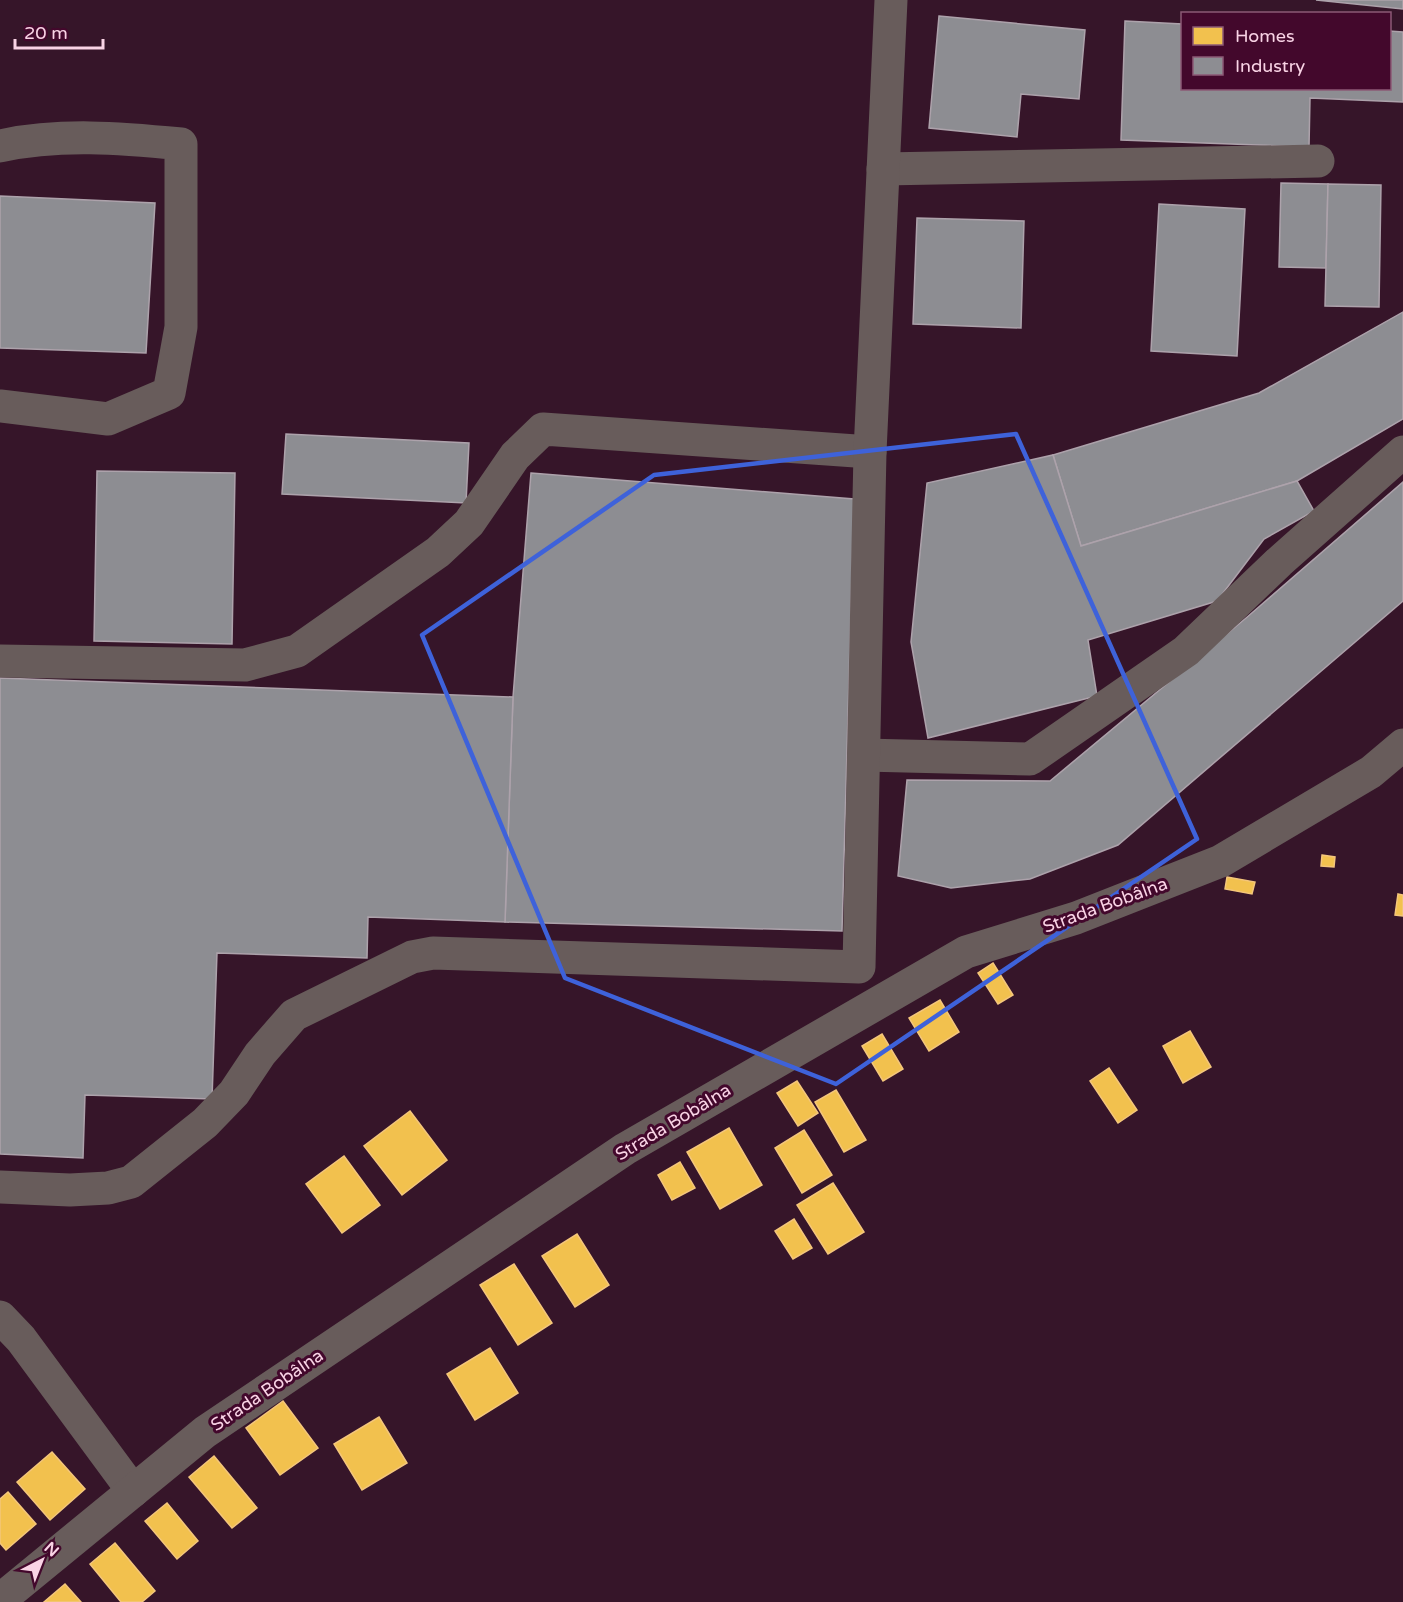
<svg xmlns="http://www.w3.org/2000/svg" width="1403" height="1602" font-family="'Varela Round',sans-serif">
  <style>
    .homes { fill: #f2c14e; stroke: #f4c67b; stroke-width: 1.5 }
    .industry { fill: #8d8d92; stroke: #ada2ab; stroke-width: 1.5 }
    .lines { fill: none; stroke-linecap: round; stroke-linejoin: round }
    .minor { stroke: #685c5b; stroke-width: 33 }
    .marked { fill: none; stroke: #3e62da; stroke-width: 4.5; stroke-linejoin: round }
    .labels { text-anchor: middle; stroke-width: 6; stroke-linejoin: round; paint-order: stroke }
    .street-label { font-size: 18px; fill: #f9d3e5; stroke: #43082c }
  </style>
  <rect width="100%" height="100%" fill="#361529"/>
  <g class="homes">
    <polygon points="1322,855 1335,857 1334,867 1321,866"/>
    <polygon points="1227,877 1255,882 1252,894 1225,889"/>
    <polygon points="1398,894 1403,895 1403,916 1395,915"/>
    <polygon points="993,963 1013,995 998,1004 978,973"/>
    <polygon points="940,1000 959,1032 929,1051 909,1018"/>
    <polygon points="1190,1031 1211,1067 1183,1083 1163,1046"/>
    <polygon points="882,1034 903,1069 883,1081 862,1046"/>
    <polygon points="1109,1068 1137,1110 1118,1123 1090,1081"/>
    <polygon points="797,1081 818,1113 798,1126 777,1093"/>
    <polygon points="836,1090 866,1140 844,1152 815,1102"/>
    <polygon points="410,1111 447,1160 402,1195 364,1146"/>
    <polygon points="729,1128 762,1185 720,1209 687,1152"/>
    <polygon points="804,1130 832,1175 802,1193 775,1148"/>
    <polygon points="344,1156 380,1205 342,1233 306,1184"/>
    <polygon points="680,1162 695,1188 672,1200 658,1175"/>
    <polygon points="833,1183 864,1232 828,1254 797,1205"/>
    <polygon points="794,1219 812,1248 793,1259 775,1231"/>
    <polygon points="577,1234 609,1285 575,1307 542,1256"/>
    <polygon points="514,1264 552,1323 518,1345 480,1285"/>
    <polygon points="490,1348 518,1393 475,1420 447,1374"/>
    <polygon points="283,1401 318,1448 280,1475 246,1428"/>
    <polygon points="379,1417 407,1463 362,1490 334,1444"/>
    <polygon points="52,1452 85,1489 50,1520 17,1482"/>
    <polygon points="214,1456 257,1508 232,1528 189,1477"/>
    <polygon points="8,1492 36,1524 6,1550 0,1543 0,1499"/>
    <polygon points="167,1503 198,1541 177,1559 145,1521"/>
    <polygon points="115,1543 155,1591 142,1602 121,1602 90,1564"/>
    <polygon points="65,1584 81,1602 44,1602"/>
  </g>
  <g class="industry">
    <polygon points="1316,0 1403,0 1403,9"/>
    <polygon points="939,16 1085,30 1079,99 1021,94 1017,137 929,128"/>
    <polygon points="1125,21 1182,24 1182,88 1390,88 1390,31 1403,32 1403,102 1310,98 1309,147 1121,140"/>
    <polygon points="1281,183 1328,184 1326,268 1279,267"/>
    <polygon points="1328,184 1381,185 1379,307 1325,306"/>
    <polygon points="0,196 155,203 146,353 0,348"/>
    <polygon points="1159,204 1245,209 1237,356 1151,351"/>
    <polygon points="917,218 1024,221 1021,328 913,324"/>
    <polygon points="1403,312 1403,419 1297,481 1081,546 1053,455 1259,393"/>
    <polygon points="286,434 469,443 466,503 282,494"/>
    <polygon points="1053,455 1081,546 1297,481 1314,511 1264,539 1217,601 1088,640 1097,696 928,738 911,642 927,483"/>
    <polygon points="97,471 235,473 232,644 94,641"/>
    <polygon points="531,473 854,499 842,931 505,922 513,697"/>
    <polygon points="1403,482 1403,601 1118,845 1030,879 951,888 898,876 907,780 1050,781 1246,618"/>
    <polygon points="0,678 513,697 505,922 368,917 367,958 217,953 212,1099 85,1095 83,1158 0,1154"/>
  </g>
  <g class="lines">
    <g class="minor">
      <path d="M0,146C59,133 121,138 181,144V327L169,393L108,419L0,406"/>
      <polyline points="883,169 1318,161"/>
      <polyline points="0,661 245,665 297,651 438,552 469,523 515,456 543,429 870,452"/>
      <polyline points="864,755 1030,759 1186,651 1279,562 1403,452"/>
      <polyline points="0,1187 70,1190 108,1188 131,1182 205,1123 234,1093 260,1054 294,1015 412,957 433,953 859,967 870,452 891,0"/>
      <polyline points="0,1317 21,1339 133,1491"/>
      <polyline points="0,1600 205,1432 625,1149 966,952 1076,918 1221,861 1371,772 1403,745"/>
    </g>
  </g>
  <path class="marked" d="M1016,434L1197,839L836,1084L565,978L422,635L654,475Z"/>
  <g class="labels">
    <g class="street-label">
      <text transform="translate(1105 905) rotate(-20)" y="6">Strada Bobâlna</text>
      <text transform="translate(673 1122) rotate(-31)" y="6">Strada Bobâlna</text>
      <text transform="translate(267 1390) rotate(-34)" y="6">Strada Bobâlna</text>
    </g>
  </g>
  <rect x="1181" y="12" width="210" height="78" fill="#43082c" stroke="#8c5976" stroke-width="1.5"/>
  <rect x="1193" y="27" width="30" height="18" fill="#f2c14e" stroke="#8c5976" stroke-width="1.5"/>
  <text x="1235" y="42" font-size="18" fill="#f9d3e5">Homes</text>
  <rect x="1193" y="57" width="30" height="18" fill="#8d8d92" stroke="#8c5976" stroke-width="1.5"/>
  <text x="1235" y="72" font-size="18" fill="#f9d3e5">Industry</text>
  <g transform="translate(42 1560) rotate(42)" stroke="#43082c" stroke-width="4.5" paint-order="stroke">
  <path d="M0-4.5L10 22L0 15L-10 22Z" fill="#f9d3e5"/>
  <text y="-9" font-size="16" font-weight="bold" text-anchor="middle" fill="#f9d3e5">N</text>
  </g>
  <path d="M15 39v9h88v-9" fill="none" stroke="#f9d3e5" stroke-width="3"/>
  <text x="24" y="39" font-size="18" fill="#f9d3e5" stroke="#43082c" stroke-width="4.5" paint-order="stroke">20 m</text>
</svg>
